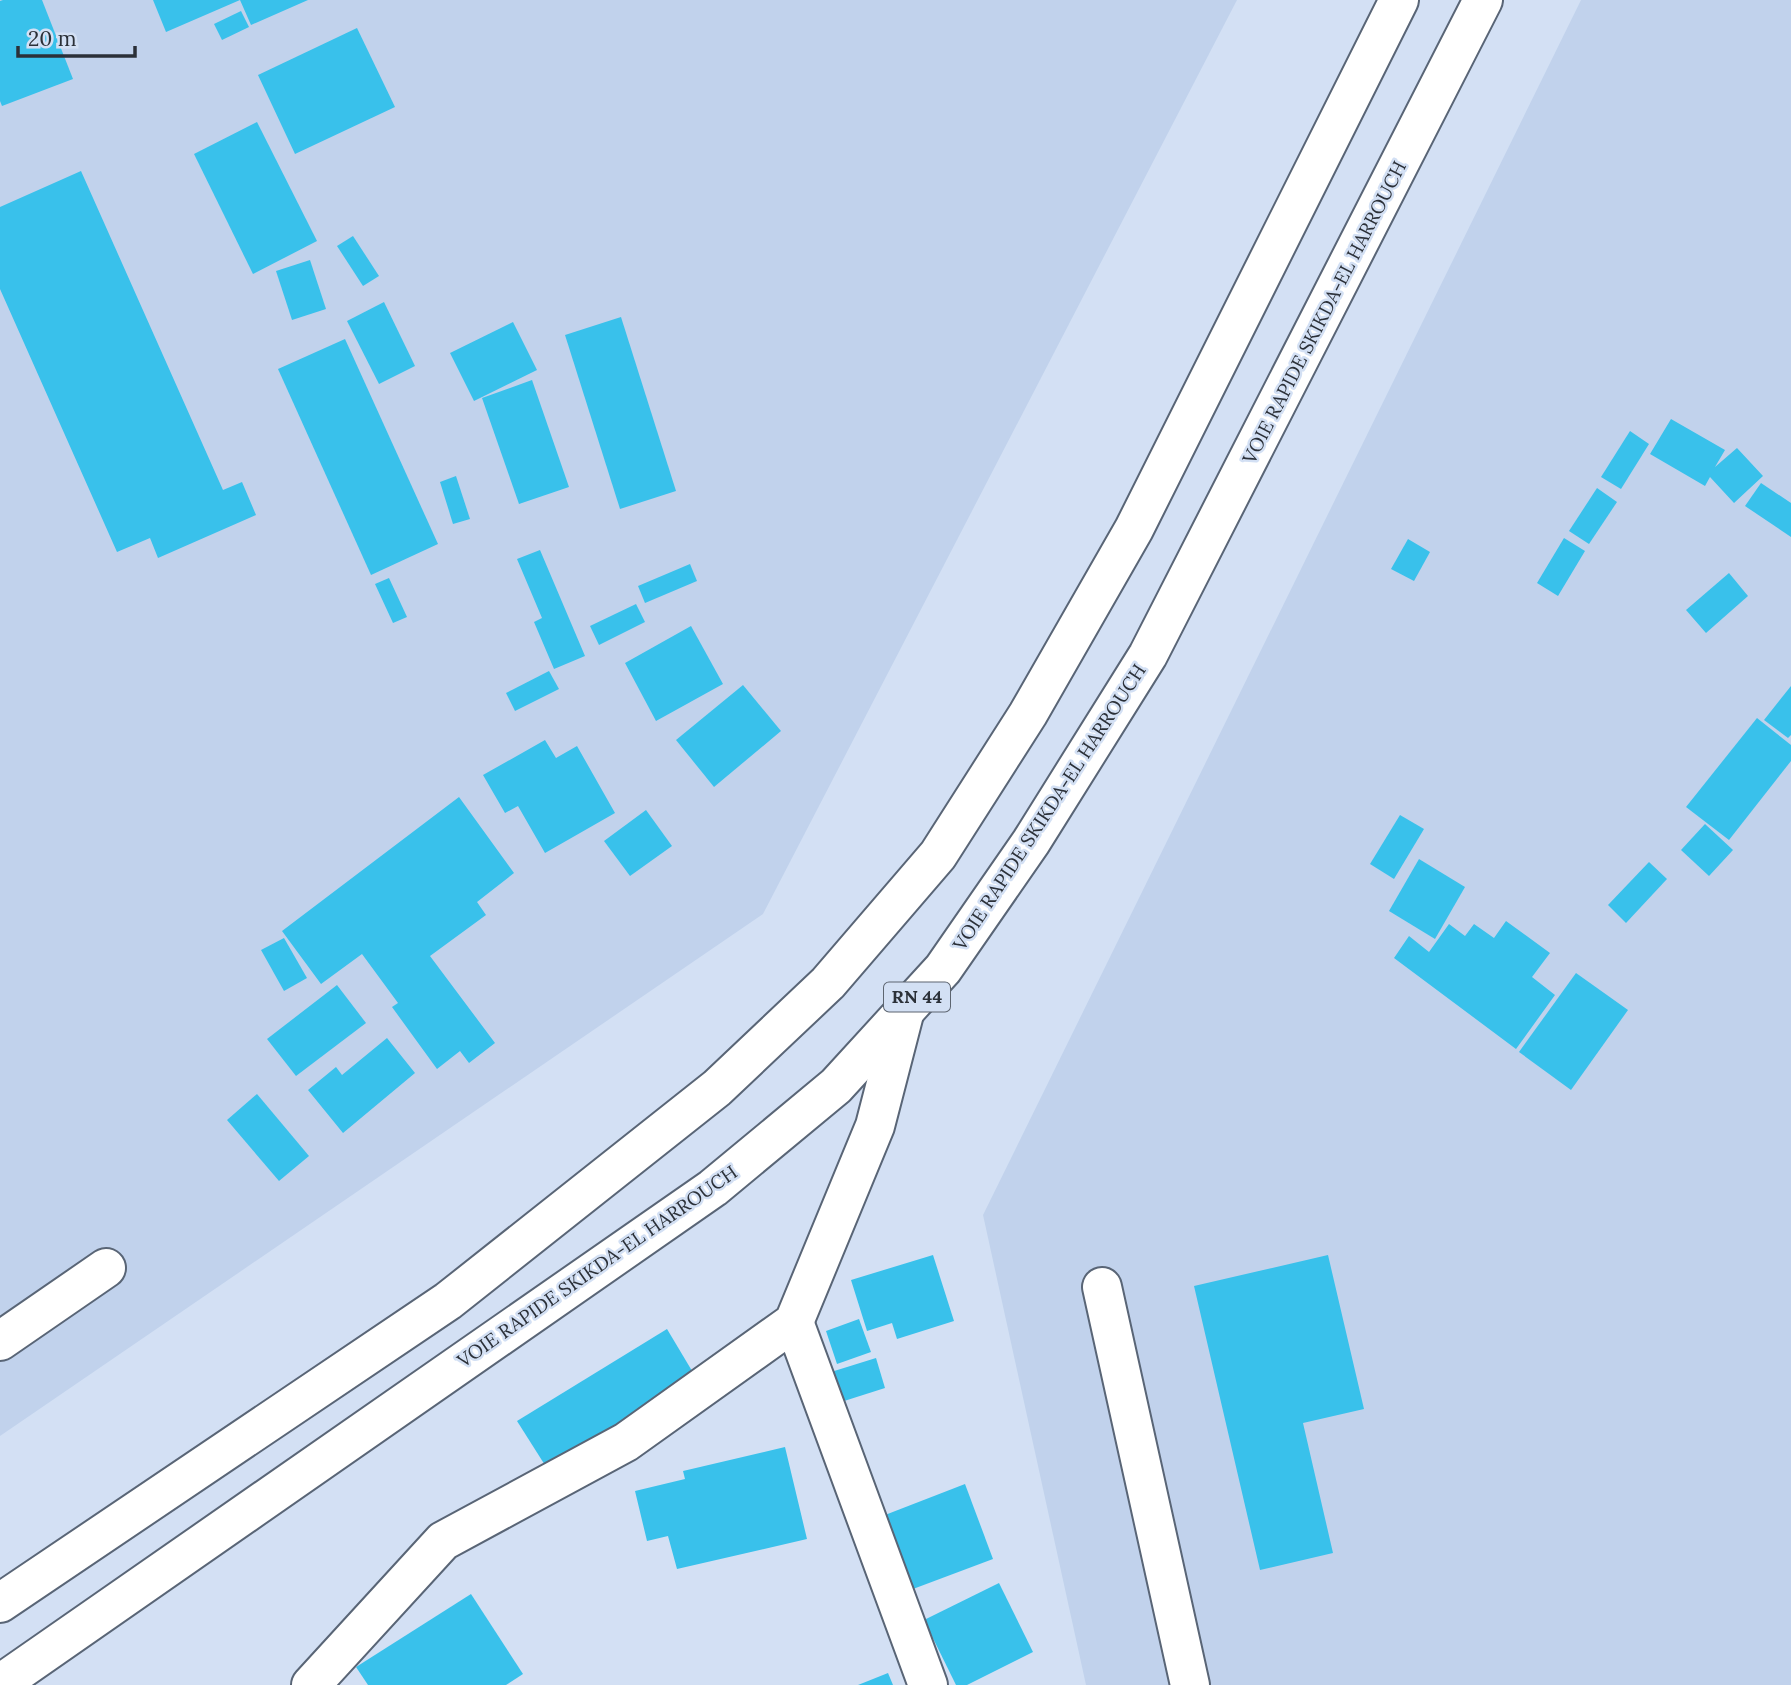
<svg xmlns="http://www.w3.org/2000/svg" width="1791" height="1685" font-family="Lora,serif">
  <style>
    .built { fill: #c1d2ec }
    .building { fill: #39c1eb }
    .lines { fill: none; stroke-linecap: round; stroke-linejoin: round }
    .minor-casing { stroke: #596576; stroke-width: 42 }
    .highway-casing { stroke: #596576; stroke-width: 42 }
    .minor { stroke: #fff; stroke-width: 38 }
    .highway { stroke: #fff; stroke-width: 38 }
    .labels { text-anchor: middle; stroke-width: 5; stroke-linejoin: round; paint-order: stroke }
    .shield { fill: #d3e0f4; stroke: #5d6570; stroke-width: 2 }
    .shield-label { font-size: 18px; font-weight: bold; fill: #2b3038 }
    .street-label { font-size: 19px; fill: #2b3038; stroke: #d3e0f4 }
  </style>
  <rect width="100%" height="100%" fill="#d3e0f4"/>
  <g class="built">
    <polygon points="0,0 1237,0 763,914 0,1436"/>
    <polygon points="1581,0 1791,0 1791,1685 1086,1685 983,1215"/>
  </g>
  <g class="building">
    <polygon points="3,0 42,0 73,79 2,106 0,101 0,1"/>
    <polygon points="153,0 308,0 251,25 240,0 166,32"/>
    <polygon points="241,11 249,27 222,40 214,24"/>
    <polygon points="357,28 395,107 295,154 258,75"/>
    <polygon points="257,122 317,241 253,274 194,154"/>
    <polygon points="81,171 223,490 242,482 256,515 158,558 150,538 117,552 0,289 0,207"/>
    <polygon points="353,236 379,276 363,286 337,246"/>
    <polygon points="310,260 326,309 292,320 276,271"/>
    <polygon points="384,302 415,366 379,384 347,321"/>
    <polygon points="621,317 676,491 620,509 565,335"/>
    <polygon points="513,322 537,370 474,401 450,353"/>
    <polygon points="345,339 438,544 371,575 278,369"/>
    <polygon points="532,380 569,487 519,504 482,398"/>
    <polygon points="1671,419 1725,450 1715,467 1737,448 1763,476 1734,503 1710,477 1705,486 1650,454"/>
    <polygon points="1630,431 1649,444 1621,489 1601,477"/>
    <polygon points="456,476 470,519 453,524 440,482"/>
    <polygon points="1761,483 1791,503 1791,537 1745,506"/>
    <polygon points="1597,488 1617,502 1589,544 1569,531"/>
    <polygon points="1564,538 1585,551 1558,596 1537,583"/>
    <polygon points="1408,539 1430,552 1414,581 1391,569"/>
    <polygon points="540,550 585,656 554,669 534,622 542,618 517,559"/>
    <polygon points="690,564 697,581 645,603 638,586"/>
    <polygon points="1729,573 1748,596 1706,633 1686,610"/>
    <polygon points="389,578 407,617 393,623 375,584"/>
    <polygon points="636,604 645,622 599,645 590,626"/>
    <polygon points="691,626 723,684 656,721 625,663"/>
    <polygon points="549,671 559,689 515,711 506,693"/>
    <polygon points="743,685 781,731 714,787 676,740"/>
    <polygon points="1791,686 1791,735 1788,738 1764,720"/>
    <polygon points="1757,718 1791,745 1791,761 1729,840 1686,807"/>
    <polygon points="545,740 556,758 577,746 615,813 545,853 518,806 505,813 483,775"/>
    <polygon points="459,797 514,873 477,902 486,915 430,956 495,1043 469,1063 460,1051 437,1069 392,1007 398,1003 362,954 321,984 282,931"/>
    <polygon points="646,810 672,846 630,876 604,841"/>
    <polygon points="1400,815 1424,829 1394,879 1370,864"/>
    <polygon points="1705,824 1733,850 1709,876 1681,850"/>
    <polygon points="1419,859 1465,887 1435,939 1389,911"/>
    <polygon points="1649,862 1667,879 1626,923 1608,905"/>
    <polygon points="1506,921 1550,953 1532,977 1555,995 1516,1049 1394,958 1409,936 1429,952 1449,924 1465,936 1474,924 1494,938"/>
    <polygon points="284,938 307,978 284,991 261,950"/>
    <polygon points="1576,973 1628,1010 1571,1090 1519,1052"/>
    <polygon points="337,985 366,1023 296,1076 267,1039"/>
    <polygon points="387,1038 415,1073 343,1133 308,1090 336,1067 342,1075"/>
    <polygon points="257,1094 309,1156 279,1181 227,1120"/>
    <polygon points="933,1255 954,1321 897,1339 892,1323 867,1331 851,1280"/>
    <polygon points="1328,1255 1364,1409 1303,1423 1333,1553 1260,1570 1194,1286"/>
    <polygon points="859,1319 871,1352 837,1364 826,1331"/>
    <polygon points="667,1329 710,1401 562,1492 517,1421"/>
    <polygon points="876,1358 885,1388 841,1402 831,1372"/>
    <polygon points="785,1447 807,1539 677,1569 668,1536 647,1541 635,1491 685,1479 683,1471"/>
    <polygon points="965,1484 993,1559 913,1589 885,1515"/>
    <polygon points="999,1583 1033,1652 967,1685 956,1685 924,1620"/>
    <polygon points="471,1594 523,1674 506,1685 368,1685 356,1667"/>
    <polygon points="888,1673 893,1685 858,1685"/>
  </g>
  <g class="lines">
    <g class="minor-casing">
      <g id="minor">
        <polyline points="1102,1287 1190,1685"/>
        <polyline points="794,1322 928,1685"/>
        <polyline points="0,1341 106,1268"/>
        <polyline points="311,1685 443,1541 626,1442 794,1322 875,1126 905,1010"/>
      </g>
    </g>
    <g class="highway-casing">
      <g id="highway">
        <polyline points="0,1603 448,1301 717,1088 828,983 938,855 1028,714 1134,529 1399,0"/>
        <polyline points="0,1684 713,1188 836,1086 943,969 1031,842 1148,655 1483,0"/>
      </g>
    </g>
    <use href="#minor" class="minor"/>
    <use href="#highway" class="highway"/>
  </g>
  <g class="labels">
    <rect class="shield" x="884" y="982.5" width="66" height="29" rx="5"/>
    <g class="shield-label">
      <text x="917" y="1003">RN 44</text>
    </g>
    <g class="street-label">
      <text transform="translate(1324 312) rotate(-63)" y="7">VOIE RAPIDE SKIKDA-EL HARROUCH</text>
      <text transform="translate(1049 807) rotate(-57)" y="7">VOIE RAPIDE SKIKDA-EL HARROUCH</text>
      <text transform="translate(597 1266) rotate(-35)" y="7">VOIE RAPIDE SKIKDA-EL HARROUCH</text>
    </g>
  </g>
  <path d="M18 46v10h117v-10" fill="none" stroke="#2b3038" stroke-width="3.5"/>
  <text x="28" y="46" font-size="21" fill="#2b3038" stroke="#d3e0f4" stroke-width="5" paint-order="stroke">20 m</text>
</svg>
